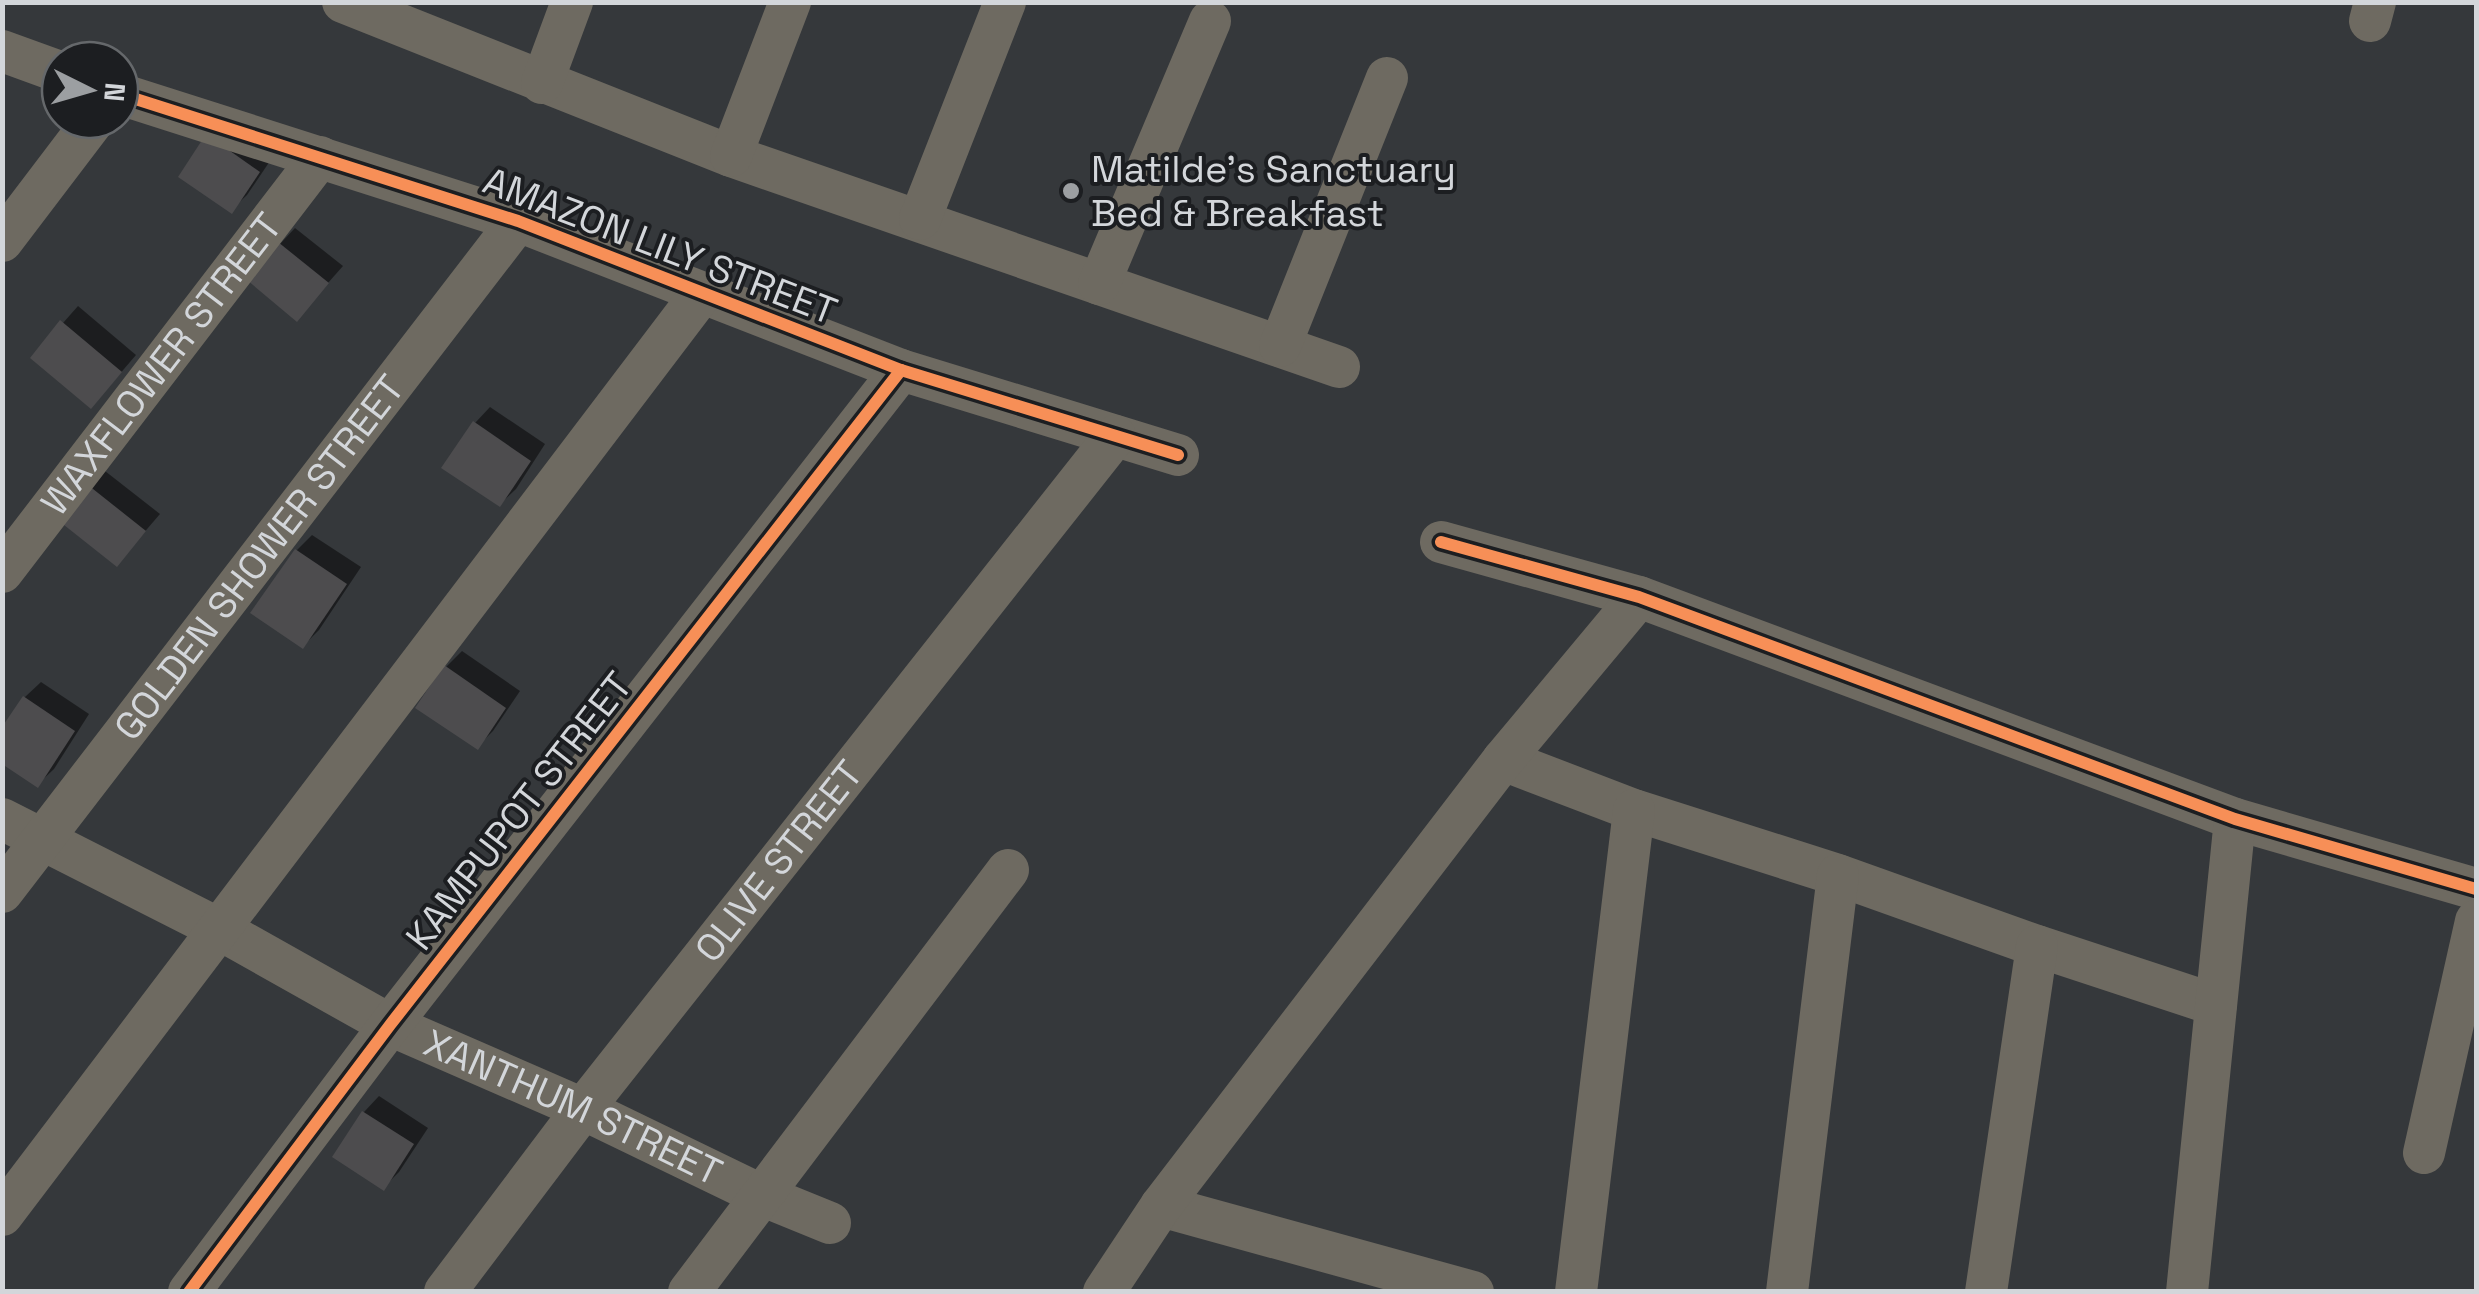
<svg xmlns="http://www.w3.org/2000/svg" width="2479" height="1294" font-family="'Space Grotesk',sans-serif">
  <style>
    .shadow { fill: #0007 }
    .building { fill: #4d4c4e }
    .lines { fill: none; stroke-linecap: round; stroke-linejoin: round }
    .street { stroke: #6e6a61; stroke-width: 42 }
    .cycleway-casing { stroke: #1c1e21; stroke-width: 19 }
    .cycleway { stroke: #f78f57; stroke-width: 12 }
    .poi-dot { fill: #9c9fa2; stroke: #1c1e21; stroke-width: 4 }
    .labels { text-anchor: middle; stroke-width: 8; stroke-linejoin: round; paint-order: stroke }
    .poi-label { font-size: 38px; fill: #d3d6da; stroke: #1c1e21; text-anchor: start }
    .street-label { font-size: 38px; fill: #d3d6da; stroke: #1c1e21 }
  </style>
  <rect width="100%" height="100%" fill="#35383b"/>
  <g class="shadow">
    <polygon points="208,136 274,155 247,195 231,210"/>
    <polygon points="295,228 343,266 297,318 280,244"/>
    <polygon points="78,306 136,355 106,390 33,357"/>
    <polygon points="490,407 545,444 516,489 500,504 475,423"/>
    <polygon points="105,471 160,514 117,564 62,521"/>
    <polygon points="312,535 361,567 319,630 303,646 297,550"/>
    <polygon points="462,651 520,691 493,731 477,747 419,707 446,667"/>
    <polygon points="41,682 89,714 54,769 38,784 2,731 25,697"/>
    <polygon points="379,1096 428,1128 399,1172 384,1187 364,1112"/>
  </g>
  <g class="building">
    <polygon points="206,134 260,172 232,214 178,177"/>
    <polygon points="278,242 329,283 297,322 247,280"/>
    <polygon points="60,320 122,372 91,409 30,358"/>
    <polygon points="473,421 531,461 500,507 441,468"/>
    <polygon points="88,485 146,531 117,567 59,521"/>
    <polygon points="295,549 347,584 303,649 250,613"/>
    <polygon points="444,665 506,708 478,750 415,708"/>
    <polygon points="23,696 75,731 38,788 2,764 2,727"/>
    <polygon points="362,1111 414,1144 384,1191 332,1157"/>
  </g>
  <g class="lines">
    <g class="street">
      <polyline points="343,2 731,156 1339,367"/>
      <polyline points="2370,21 2375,2"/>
      <polyline points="2,51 60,72"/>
      <polyline points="542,83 572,2"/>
      <polyline points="120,94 518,221 901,370 1178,455"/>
      <polyline points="731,156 790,2"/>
      <polyline points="920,219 1005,2"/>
      <polyline points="2,241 94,120"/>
      <polyline points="1099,284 1210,21"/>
      <polyline points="1280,346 1387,78"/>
      <polyline points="1441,542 1639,597 2235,819 2476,889"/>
      <path id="s1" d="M2,572L320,157"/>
      <polyline points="1503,760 1634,810 1838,875 2037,946 2216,1005"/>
      <path id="s2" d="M2,819L219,929L390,1025L583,1109L761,1195L830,1223"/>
      <path id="s3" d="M2,892L518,221"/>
      <polyline points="2424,1153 2476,921"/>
      <polyline points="1161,1206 1473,1292"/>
      <polyline points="2,1215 701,294"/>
      <polyline points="189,1292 390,1025 901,370"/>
      <path id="s4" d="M445,1292L583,1109L1115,436"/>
      <polyline points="689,1292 1008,870"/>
      <polyline points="1104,1292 1161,1206 1503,760 1639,597"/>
      <polyline points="1576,1292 1634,810"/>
      <polyline points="1787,1292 1838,875"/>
      <polyline points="1986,1292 2037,946"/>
      <polyline points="2187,1292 2235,819"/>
    </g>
    <g class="cycleway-casing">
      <g id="cycleway">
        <polyline points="120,94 518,221 901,370 1178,455"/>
        <polyline points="1441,542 1639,597 2235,819 2476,889"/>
        <polyline points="189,1292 390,1025 901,370"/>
      </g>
    </g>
    <use href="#cycleway" class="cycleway"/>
  </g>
  <circle class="poi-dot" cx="1071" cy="191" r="10"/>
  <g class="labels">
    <g class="poi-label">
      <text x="1091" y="182">Matilde's Sanctuary<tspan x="1091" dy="44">Bed &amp; Breakfast</tspan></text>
    </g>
    <g class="street-label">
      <text transform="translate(660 246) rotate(21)" y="13">AMAZON LILY STREET</text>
      <text dy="13" stroke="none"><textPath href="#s1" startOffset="262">WAXFLOWER STREET</textPath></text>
      <text dy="13" stroke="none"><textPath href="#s3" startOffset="422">GOLDEN SHOWER STREET</textPath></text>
      <text transform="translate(519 811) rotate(-52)" y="13">KAMPUPOT STREET</text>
      <text dy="13" stroke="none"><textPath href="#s4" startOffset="545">OLIVE STREET</textPath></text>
      <text dy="13" stroke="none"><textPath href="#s2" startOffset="640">XANTHUM STREET</textPath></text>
    </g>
  </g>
  <rect width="2479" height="1294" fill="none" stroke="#d3d6da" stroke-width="10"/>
  <g transform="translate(90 90) rotate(95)"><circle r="48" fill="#1c1e21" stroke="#65686b" stroke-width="2.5"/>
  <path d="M0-8L18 38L0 25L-18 38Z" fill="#9c9fa2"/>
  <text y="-15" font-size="28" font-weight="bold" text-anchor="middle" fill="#d3d6da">N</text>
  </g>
</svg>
